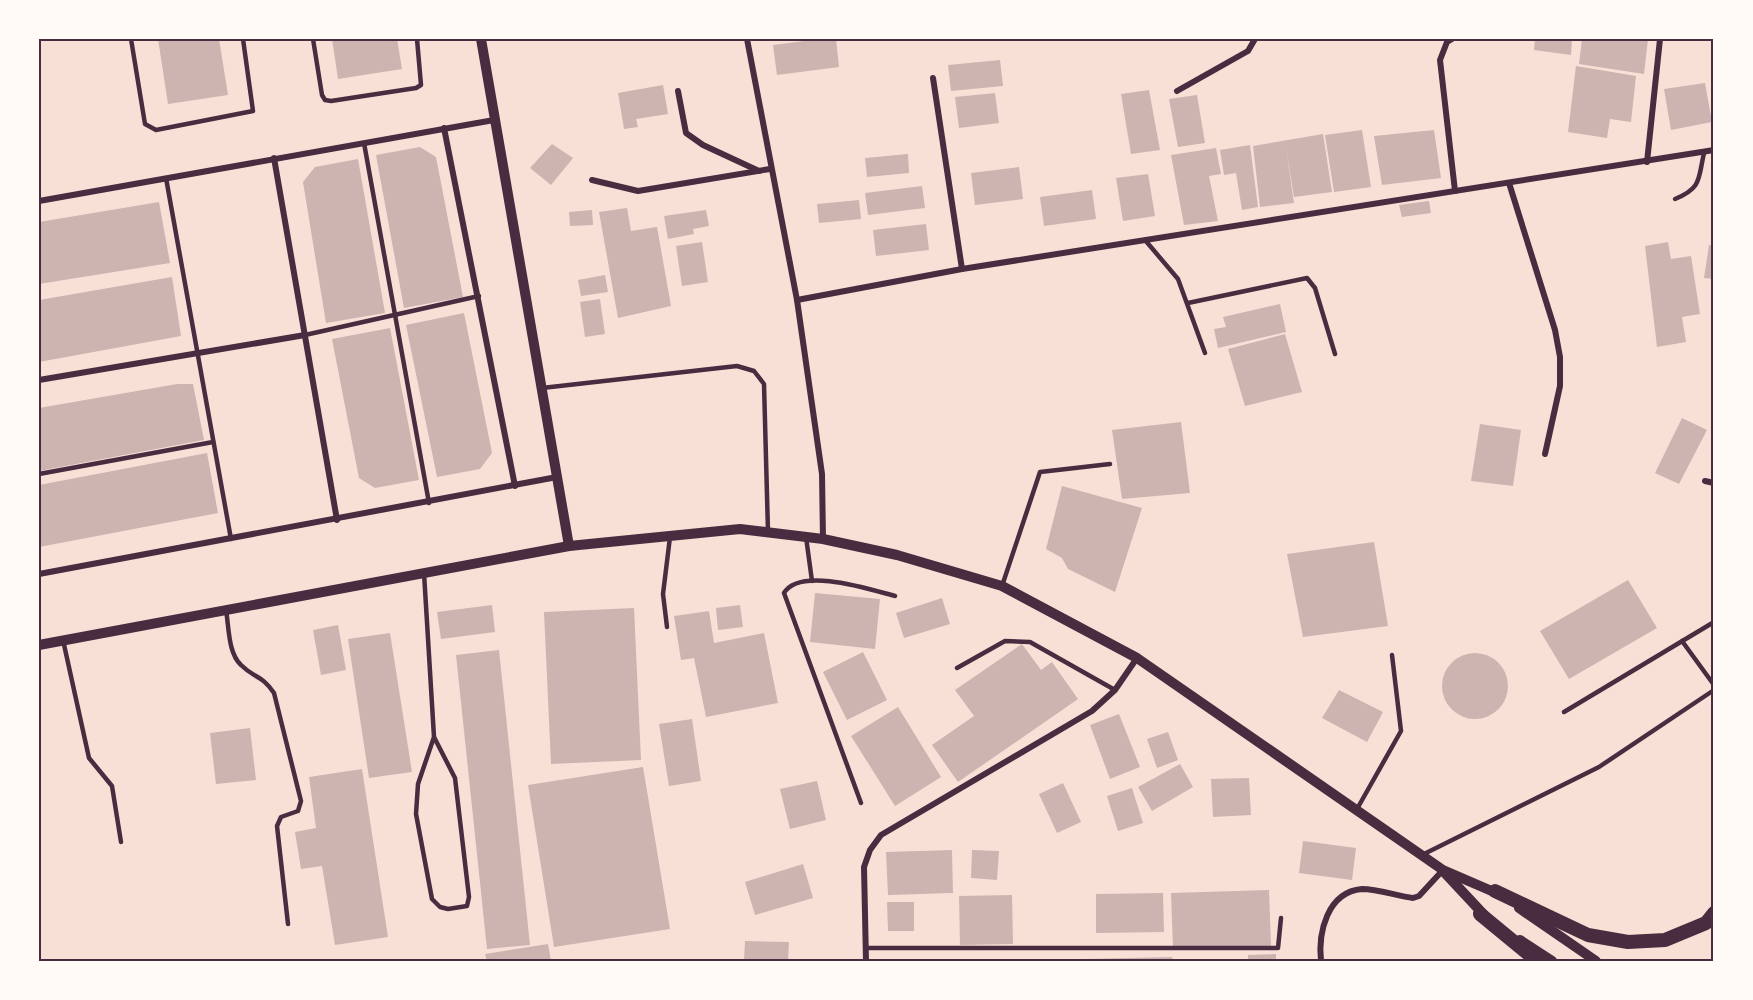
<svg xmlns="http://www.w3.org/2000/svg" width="1753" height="1000" font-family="'Nunito Sans',sans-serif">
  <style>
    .building { fill: #ccb4b1 }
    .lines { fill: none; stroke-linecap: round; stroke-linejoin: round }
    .service { stroke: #4a2c40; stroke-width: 4.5 }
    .minor { stroke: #4a2c40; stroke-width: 6 }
    .tertiary { stroke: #4a2c40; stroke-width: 10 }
    .primary { stroke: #4a2c40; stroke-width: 14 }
    .neatline { fill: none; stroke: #4a2c40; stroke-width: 2 }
  </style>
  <rect width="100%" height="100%" fill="#f7e1d7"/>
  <g class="building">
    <polygon points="158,39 219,39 228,95 168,104"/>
    <polygon points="332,39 397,39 402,69 338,79"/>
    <polygon points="820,39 836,39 839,67 777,75 773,45"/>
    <polygon points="1535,39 1572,39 1571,55 1534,50"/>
    <polygon points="1582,39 1648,39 1644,74 1579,64"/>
    <polygon points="1000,60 1003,86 951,91 948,65"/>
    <polygon points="1576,66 1636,76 1631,122 1610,119 1607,138 1568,132"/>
    <polygon points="1705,83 1712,122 1671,130 1664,89"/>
    <polygon points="663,85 668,114 636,119 638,127 624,129 618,93"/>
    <polygon points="1149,90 1160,150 1131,154 1121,94"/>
    <polygon points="995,93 999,123 959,128 955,97"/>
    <polygon points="1197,95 1205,143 1178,147 1169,99"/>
    <polygon points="1362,130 1371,187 1334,192 1325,135"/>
    <polygon points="1434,130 1441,178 1382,185 1374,136"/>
    <polygon points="1323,134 1332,192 1294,197 1286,148 1294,203 1260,207 1253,146"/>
    <polygon points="552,144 573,158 551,185 530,168"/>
    <polygon points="1250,145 1258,207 1242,210 1236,173 1224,175 1220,150"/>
    <polygon points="420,147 436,157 463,297 404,308 376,155"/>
    <polygon points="1216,148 1221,174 1209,176 1218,221 1184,225 1171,155"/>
    <polygon points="908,154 909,173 867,177 865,158"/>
    <polygon points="358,159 385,313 326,323 303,182 315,167"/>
    <polygon points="1019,167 1023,199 975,205 971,173"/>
    <polygon points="1148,174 1155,216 1123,221 1116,178"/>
    <polygon points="922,186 925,208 868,215 865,193"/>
    <polygon points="1092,190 1096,219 1044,226 1040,197"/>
    <polygon points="859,200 861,219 819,223 817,204"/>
    <polygon points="1429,201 1431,213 1402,217 1399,205"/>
    <polygon points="159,202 170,263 39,284 39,222"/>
    <polygon points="627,208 631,231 657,227 671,306 618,318 599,212"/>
    <polygon points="592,210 593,225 570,226 569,212"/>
    <polygon points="706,210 709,226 693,229 694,234 668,239 664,216"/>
    <polygon points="926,224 929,250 876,256 873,230"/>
    <polygon points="702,242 708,282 682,286 676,246"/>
    <polygon points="1668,242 1671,259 1691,256 1700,314 1682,317 1686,342 1657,347 1645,246"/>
    <polygon points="1709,245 1714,245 1714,279 1704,278"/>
    <polygon points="605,275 608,292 581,296 578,280"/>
    <polygon points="172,277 181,336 39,362 39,300"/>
    <polygon points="600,299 605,334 585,337 580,302"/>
    <polygon points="1280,304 1286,332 1218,348 1214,329 1226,327 1223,317"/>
    <polygon points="464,313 492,453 480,469 437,477 406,325"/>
    <polygon points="390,328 419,480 375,488 359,478 332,339"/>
    <polygon points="1285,334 1302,392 1245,406 1228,349"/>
    <polygon points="177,384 193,384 204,440 39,471 39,408"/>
    <polygon points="1682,418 1707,430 1679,484 1655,473"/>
    <polygon points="1181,422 1190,493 1122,499 1112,430"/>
    <polygon points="1480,424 1521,430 1513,486 1471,481"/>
    <polygon points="207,453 218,513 39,547 39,485"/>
    <polygon points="1062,486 1142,508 1115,592 1068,569 1062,558 1046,549"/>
    <polygon points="1374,542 1388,626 1303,637 1287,554"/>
    <polygon points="1628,580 1657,628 1569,679 1540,631"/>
    <polygon points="815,593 880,599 875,649 810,642"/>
    <polygon points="942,598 950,624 904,638 896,613"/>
    <polygon points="492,605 495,632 441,639 437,612"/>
    <polygon points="740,605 743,627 718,630 716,608"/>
    <polygon points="634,608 641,760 551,764 544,612"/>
    <polygon points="709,611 714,643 764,633 778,703 706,717 694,658 681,660 674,616"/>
    <polygon points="338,625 346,670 321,675 313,630"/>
    <polygon points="390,633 412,772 369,778 348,639"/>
    <polygon points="1022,644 1041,670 1052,662 1078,699 958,782 932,745 974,716 955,690"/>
    <polygon points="499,650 530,945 487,949 456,655"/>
    <polygon points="863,652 887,700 847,720 823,672"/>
    <circle cx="1475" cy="686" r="33"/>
    <polygon points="1339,690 1383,712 1367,742 1322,718"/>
    <polygon points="898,707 941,777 895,806 851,736"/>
    <polygon points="1119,714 1140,767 1110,779 1090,725"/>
    <polygon points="692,719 701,781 669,786 659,724"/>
    <polygon points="250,728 256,780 216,784 210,733"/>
    <polygon points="1168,732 1178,760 1157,768 1147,739"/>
    <polygon points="1180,764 1193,787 1152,811 1138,787"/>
    <polygon points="643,767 670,929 554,947 528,785"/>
    <polygon points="362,769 388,937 335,945 322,866 301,869 295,832 316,828 309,777"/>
    <polygon points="1249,778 1251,815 1213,817 1211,779"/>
    <polygon points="817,781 826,820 790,829 780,789"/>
    <polygon points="1063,783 1081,822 1057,833 1039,794"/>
    <polygon points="1132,788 1143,823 1118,831 1107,796"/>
    <polygon points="1303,841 1356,848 1352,880 1299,873"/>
    <polygon points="952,850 953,893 888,895 886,852"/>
    <polygon points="972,850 999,851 997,880 971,878"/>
    <polygon points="803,864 813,898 755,915 745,882"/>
    <polygon points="1269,890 1271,946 1173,948 1171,893"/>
    <polygon points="1163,893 1164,932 1096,933 1096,894"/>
    <polygon points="1012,895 1013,944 960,945 959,896"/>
    <polygon points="887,902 914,902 914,931 888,931"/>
    <polygon points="745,941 789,942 788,961 744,961"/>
    <polygon points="548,944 551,961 487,961 485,954"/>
    <polygon points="1276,954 1276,961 1248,961 1248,955"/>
    <polygon points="1172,957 1173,961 1085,961 1085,959"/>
  </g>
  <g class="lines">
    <g class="service">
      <polyline points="131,39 145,124 156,130 253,111 243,39"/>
      <polyline points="313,39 322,95 325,100 331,101 416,88 421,85 417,39"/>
      <polyline points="364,143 429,503"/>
      <polyline points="166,178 231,539"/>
      <path d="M1675,199C1702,188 1698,179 1704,153"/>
      <polyline points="1145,240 1178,279 1205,353"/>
      <polyline points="1188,303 1307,278 1315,288 1335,354"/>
      <polyline points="305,335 479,296"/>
      <polyline points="542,388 737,366 754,371 764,384 768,532"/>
      <polyline points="39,474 213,442"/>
      <polyline points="806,537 812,581"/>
      <polyline points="424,573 434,737 455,778 469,897 467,906 448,909 440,907 432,899 416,814 418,784 434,737"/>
      <polyline points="1002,586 1040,472 1110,464"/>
      <path d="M226,610C229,627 228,653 241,665C254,678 262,675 274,693L301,801L298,811L281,817L277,826L288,924"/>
      <polyline points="667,627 663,594 670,537"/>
      <polyline points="63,640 89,758 112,786 121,842"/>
      <polyline points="1682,641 1714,685"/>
      <polyline points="957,668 1005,641 1030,642 1115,690"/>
      <polyline points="1564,712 1714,622"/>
      <path d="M861,803L784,593C800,566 872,590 895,596"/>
      <polyline points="1357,809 1401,731 1392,655"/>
      <polyline points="1424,854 1599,767 1714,690"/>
      <polyline points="866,948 1278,948 1281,918"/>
    </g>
    <g class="minor">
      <polyline points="747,39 797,300 822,474 823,539"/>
      <polyline points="1452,39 1447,42 1440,60 1455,191"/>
      <polyline points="933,78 962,269"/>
      <polyline points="678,91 686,133 703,145 759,171"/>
      <polyline points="1177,91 1248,51 1255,39"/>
      <polyline points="444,128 515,486"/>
      <polyline points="274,158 337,520"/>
      <polyline points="1647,162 1660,39"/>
      <polyline points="592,180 638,191 770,169"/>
      <polyline points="1509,183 1555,330 1560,357 1560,386 1545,454"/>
      <polyline points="39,201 494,120"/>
      <polyline points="797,300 962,269 1714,150"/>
      <polyline points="39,380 305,335"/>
      <polyline points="1705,481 1714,483"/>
      <polyline points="39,574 557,477"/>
      <polyline points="866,961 864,867 870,850 881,835 1092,711 1115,690 1137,658"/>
      <path d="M1321,961C1318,933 1327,892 1362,889C1378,889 1397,896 1413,898L1419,896L1443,870"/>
    </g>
    <g class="tertiary">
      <polyline points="481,39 569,546"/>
      <polyline points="39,645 569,546 740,529 823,539 897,555 1002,586 1137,658 1443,870 1501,895"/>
      <polyline points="1445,873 1487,918"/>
      <polyline points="1519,908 1596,961"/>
      <polyline points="1520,940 1552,961"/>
    </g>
    <g class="primary">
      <polyline points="1495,891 1588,935 1628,942 1665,940 1706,923 1714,913"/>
      <polyline points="1480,914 1537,961"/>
    </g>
  </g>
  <rect width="1753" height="1000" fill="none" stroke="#fffaf5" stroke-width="81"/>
  <rect x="40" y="40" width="1672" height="920" class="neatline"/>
</svg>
